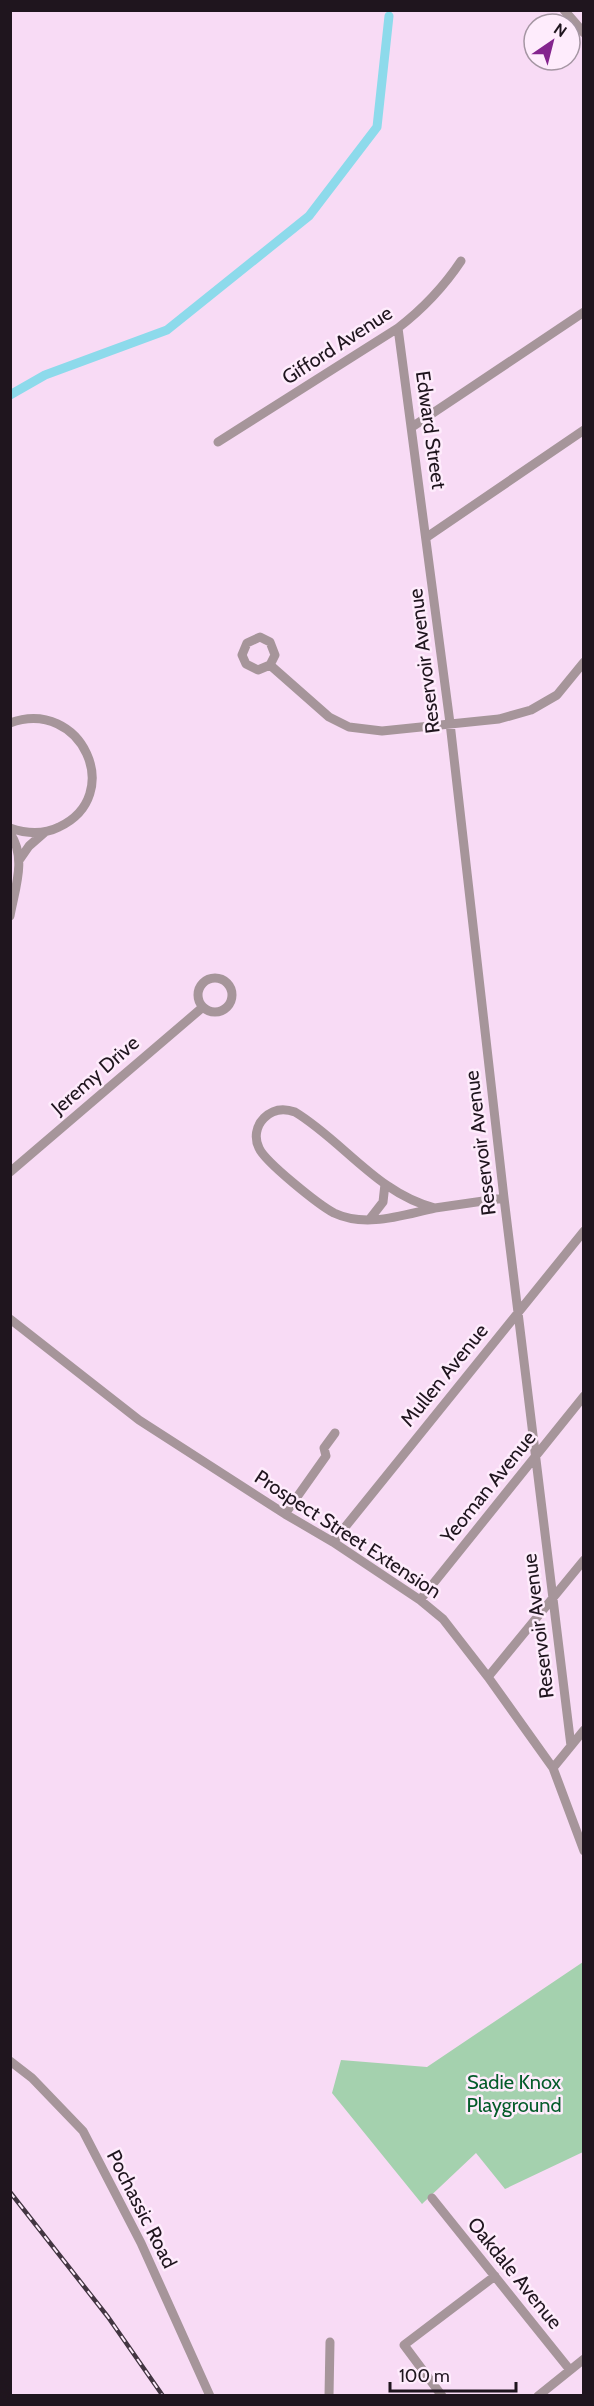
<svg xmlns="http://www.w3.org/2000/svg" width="594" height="2406" font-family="Cabin,sans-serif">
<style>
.green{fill:#a4d1ae}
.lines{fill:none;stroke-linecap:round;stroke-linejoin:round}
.canal{stroke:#8ddaeb;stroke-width:9}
.street{stroke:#a6959a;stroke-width:9}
.rail-casing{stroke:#433642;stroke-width:4.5}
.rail{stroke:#feecfc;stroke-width:2;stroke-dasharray:7;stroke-linecap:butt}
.labels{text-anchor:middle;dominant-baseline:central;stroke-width:5;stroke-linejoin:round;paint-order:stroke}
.street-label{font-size:20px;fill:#1f151e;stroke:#feecfc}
.park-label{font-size:20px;fill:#055c2b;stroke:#feecfc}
</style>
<rect width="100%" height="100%" fill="#f8dbf5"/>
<!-- green -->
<path class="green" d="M 583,1962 L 583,2152 L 505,2189 L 476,2153 L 422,2204 L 332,2093 L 341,2060 L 427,2067 Z"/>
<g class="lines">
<!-- canal -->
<path class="canal" d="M 10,395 L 45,375 L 167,330 L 309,216 L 377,127 L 389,16"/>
<!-- street -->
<path class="street" d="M 564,10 L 584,33
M 398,328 L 450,723 L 504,1198 L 571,1746
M 412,427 L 584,312
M 218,442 L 398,328 C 424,308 443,288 461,261
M 427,537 L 584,430
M 270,665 L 258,670 L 246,664 L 242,655 L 247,643 L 260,637 L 270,642 L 275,655 L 270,665 L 329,717 L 349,727 L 382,731 L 499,719 L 531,710 L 557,695 L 584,662
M 10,723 C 82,697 126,796 59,827 C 43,835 27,834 10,828
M 10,833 C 27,858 15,888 10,916
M 20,859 L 29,846 L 45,832
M198 995a17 17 0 1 1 34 0a17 17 0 1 1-34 0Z
M 10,1172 L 203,1007
M 435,1208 C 402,1215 366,1228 334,1213 C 319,1205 265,1162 259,1148 C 254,1138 256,1126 264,1118 C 273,1109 284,1108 295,1112 C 343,1141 378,1194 435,1208 L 504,1198
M 369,1220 L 383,1202 L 385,1184
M 10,1319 L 139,1420 L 285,1514 L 333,1542 L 420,1600 L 443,1619 L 488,1677 L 553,1768 L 584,1851
M 285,1514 L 326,1456 L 324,1448 L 335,1433
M 333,1542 L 584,1231
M 420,1600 L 584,1396
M 488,1677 L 584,1560
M 553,1768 L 584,1730
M 10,2061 L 32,2078 L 83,2131 L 141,2243 L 210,2396
M 432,2198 L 570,2370
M 329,2396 L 330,2342
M 442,2396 L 404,2345 L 495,2276
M 538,2396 L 584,2359"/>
<!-- rail casing -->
<g class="rail-casing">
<path id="rail" d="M 10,2192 L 108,2317 L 163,2396"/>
</g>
<!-- rail -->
<use href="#rail" class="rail"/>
</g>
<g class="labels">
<!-- street labels -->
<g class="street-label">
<text transform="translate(337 345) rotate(-33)">Gifford Avenue</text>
<text transform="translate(431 430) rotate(82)">Edward Street</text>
<text transform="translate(424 661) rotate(-97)">Reservoir Avenue</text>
<text transform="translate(95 1075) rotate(-41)">Jeremy Drive</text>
<text transform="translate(480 1143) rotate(-97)">Reservoir Avenue</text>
<text transform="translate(444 1375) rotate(-51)">Mullen Avenue</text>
<text transform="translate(488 1487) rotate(-51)">Yeoman Avenue</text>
<text transform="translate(348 1534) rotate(33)">Prospect Street Extension</text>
<text transform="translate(538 1626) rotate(-97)">Reservoir Avenue</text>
<text transform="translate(142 2209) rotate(63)">Pochassic Road</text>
<text transform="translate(515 2273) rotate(51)">Oakdale Avenue</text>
</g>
<!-- park labels -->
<g class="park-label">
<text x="514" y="2082">Sadie Knox<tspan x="514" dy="23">Playground</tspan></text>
</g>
</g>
<!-- border -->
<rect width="594" height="2406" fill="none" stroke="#1f151e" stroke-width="24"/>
<!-- north arrow -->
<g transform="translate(552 42) rotate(35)"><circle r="28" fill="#feecfc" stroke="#a596a3" stroke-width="1.5"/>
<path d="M0-4.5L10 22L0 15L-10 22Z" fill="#84248e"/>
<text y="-9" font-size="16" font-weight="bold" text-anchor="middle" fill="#1f151e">N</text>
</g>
<!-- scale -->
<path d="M390 2382v9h126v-9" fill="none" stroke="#1f151e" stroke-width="3"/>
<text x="399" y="2382" font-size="18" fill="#1f151e" stroke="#feecfc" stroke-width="4.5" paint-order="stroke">100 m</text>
</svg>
